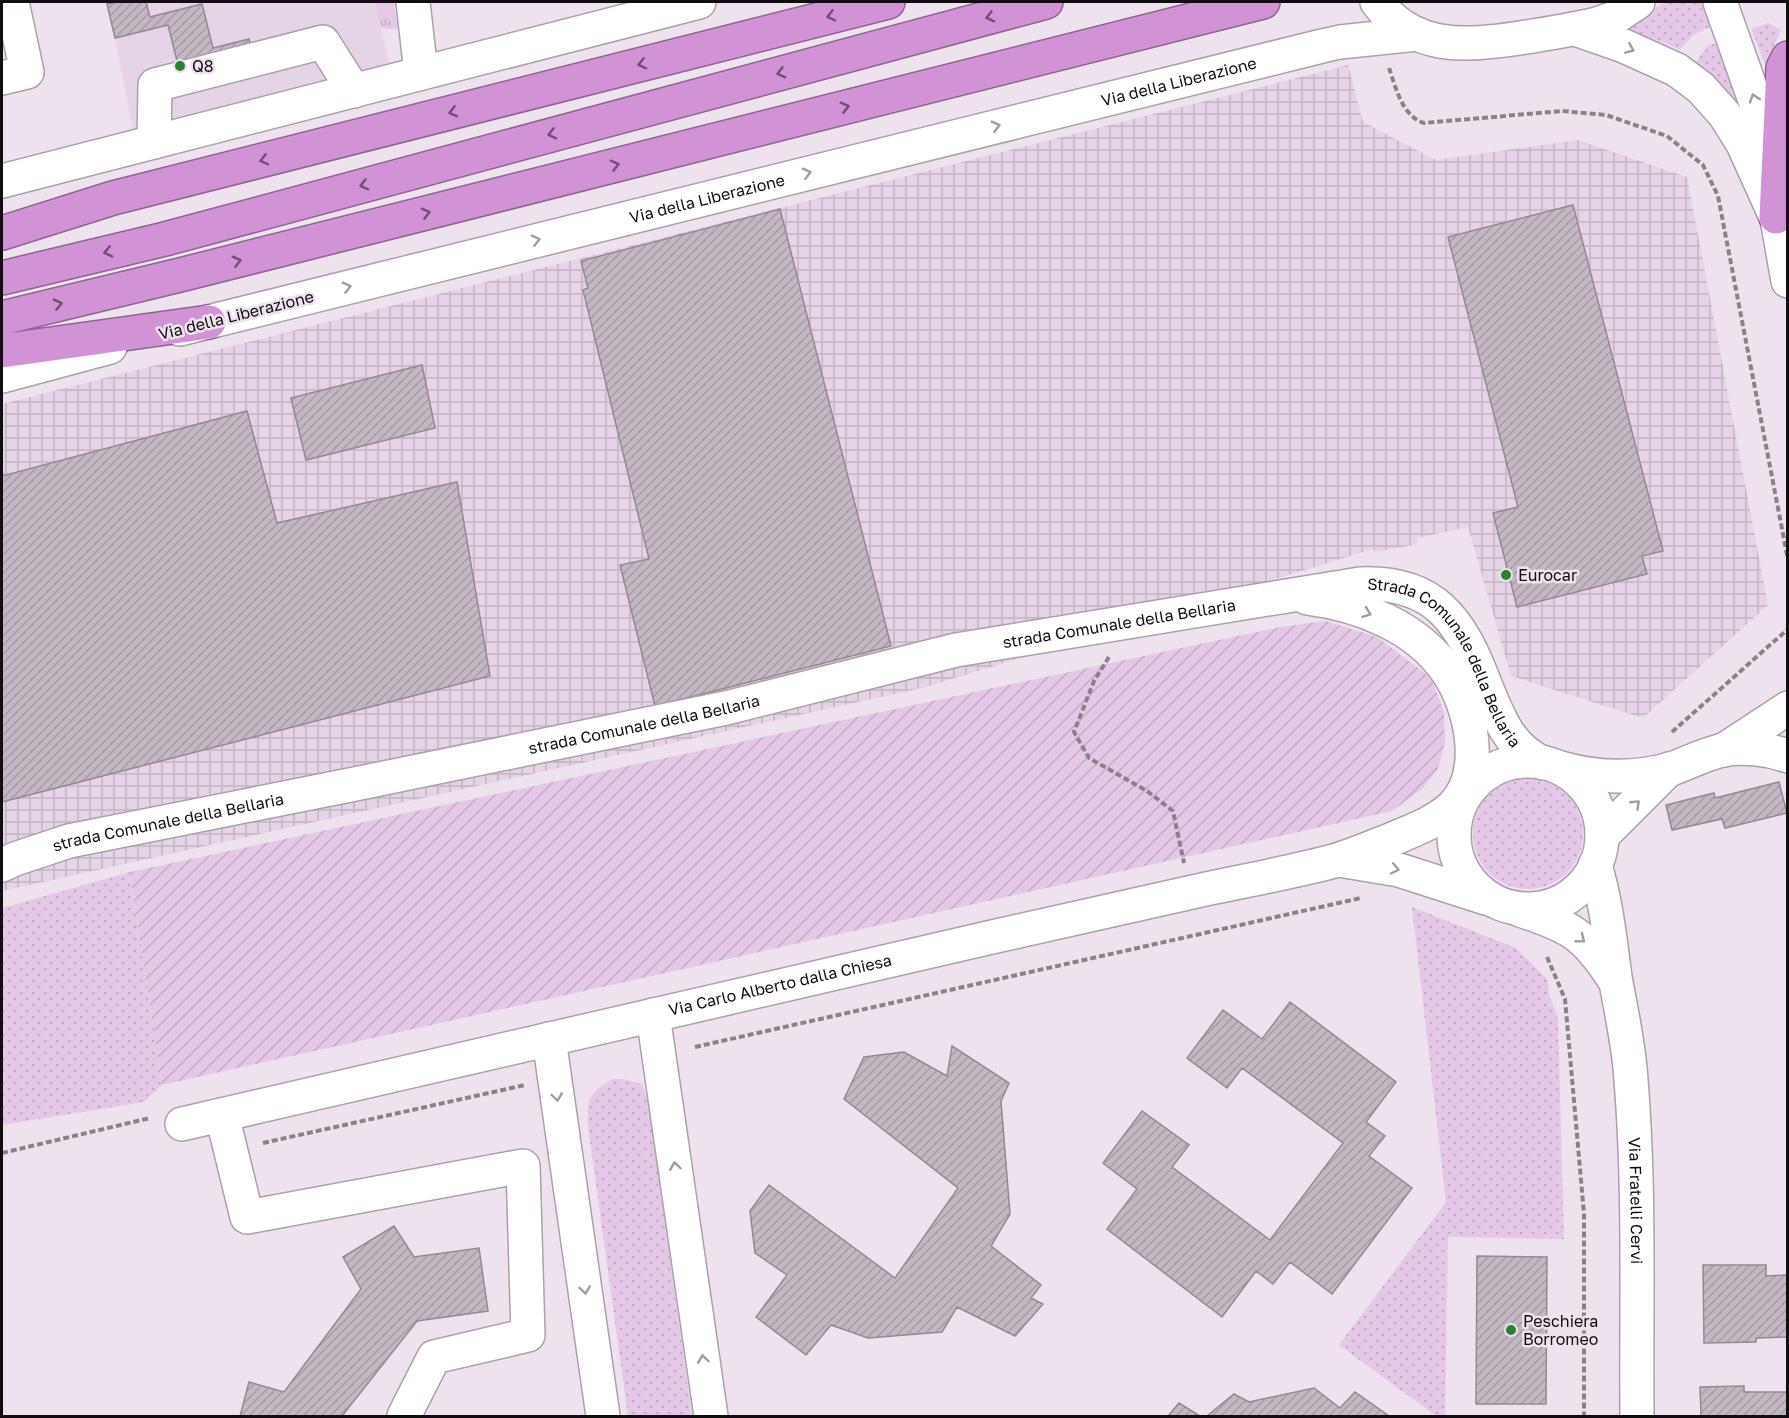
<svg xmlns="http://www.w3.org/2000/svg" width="1789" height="1418" font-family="'Golos Text',sans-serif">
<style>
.built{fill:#e5d4e6}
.industrial{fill:url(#industrial-grid)}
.grass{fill:url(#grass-dots)}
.park{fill:url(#park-tufts)}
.garden{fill:url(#garden-furrows)}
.building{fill:url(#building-hatch);stroke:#938893;stroke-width:1.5}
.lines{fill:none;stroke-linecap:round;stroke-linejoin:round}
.minor-casing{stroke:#aba0ab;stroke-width:36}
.highway-casing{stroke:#8e6490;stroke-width:36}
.path{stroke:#8a828a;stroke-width:4;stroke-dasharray:6 3;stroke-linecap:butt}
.minor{stroke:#fff;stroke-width:33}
.highway{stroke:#d193d5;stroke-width:33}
.oneway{stroke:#715073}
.oneway2{stroke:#a09ea0}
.poi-dot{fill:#298231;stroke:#eee2ee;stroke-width:2}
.labels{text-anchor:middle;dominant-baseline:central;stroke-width:5;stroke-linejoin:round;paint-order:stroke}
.poi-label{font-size:16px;fill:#110d11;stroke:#eee2ee;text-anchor:start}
.street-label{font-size:16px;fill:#110d11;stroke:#eee2ee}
</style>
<defs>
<pattern id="industrial-grid" width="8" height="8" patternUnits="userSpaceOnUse" patternTransform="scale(1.5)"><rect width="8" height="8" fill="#e5d4e6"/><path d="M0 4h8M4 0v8" fill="none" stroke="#c3b5c4"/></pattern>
<pattern id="grass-dots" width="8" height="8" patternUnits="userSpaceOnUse" patternTransform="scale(1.5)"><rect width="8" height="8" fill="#e5c8e7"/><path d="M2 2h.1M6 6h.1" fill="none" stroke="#c3abc5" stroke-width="1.8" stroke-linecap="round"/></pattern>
<pattern id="park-tufts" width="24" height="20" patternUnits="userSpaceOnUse" patternTransform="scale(1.5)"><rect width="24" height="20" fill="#e5c8e7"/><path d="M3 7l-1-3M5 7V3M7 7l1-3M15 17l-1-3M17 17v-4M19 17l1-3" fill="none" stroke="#c3abc5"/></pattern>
<pattern id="garden-furrows" width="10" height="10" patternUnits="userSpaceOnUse" patternTransform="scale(1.5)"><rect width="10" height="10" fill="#e5c8e7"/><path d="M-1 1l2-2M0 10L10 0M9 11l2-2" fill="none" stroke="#c3abc5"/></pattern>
<pattern id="building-hatch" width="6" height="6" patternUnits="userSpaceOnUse" patternTransform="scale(1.5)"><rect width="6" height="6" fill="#c3b7c3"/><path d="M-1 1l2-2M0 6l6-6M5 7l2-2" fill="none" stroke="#a69ca6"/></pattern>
</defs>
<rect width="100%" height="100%" fill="#eee2ee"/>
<!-- built -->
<path class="built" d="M 106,2 L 374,2 L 397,94 L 139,161 L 115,38 Z"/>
<!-- industrial -->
<path class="industrial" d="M 1348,65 L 1363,122 L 1436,160 L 1578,140 L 1687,177 L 1768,605 L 1643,718 L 1511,676 L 1468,527 L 1417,538 L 1418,544 L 1375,552 L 1373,549 L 926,687 L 2,891 L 2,404 Z"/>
<!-- grass -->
<path class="grass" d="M 1665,2 L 1707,2 L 1716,24 L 1693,35 L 1680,50 C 1659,39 1640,34 1617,32 Z
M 1768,23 L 1781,30 L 1772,49 L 1770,63 L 1768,66 L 1765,64 L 1751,29 Z
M 1722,41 L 1743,100 L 1737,103 L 1723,86 L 1695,64 L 1707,46 Z
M1473 834a55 55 0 1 1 110 0a55 55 0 1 1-110 0Z
M 130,872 L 162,1085 L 144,1102 L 2,1125 L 2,908 Z
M 1412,907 L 1516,948 L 1547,979 L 1550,997 L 1558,1019 L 1564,1239 L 1448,1237 L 1445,1416 L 1436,1416 L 1339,1345 L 1446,1202 Z
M 612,1079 L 623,1079 L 642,1084 L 648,1101 L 692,1416 L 628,1416 L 588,1126 C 587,1098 588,1095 612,1079 Z"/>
<!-- park -->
<path class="park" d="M 374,2 L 394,2 L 398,29 L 381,28 Z"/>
<!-- garden -->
<path class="garden" d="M 1326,621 L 1377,637 L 1431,678 L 1444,712 L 1445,742 L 1438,769 L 1422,789 L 1392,811 L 162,1085 L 130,872 L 1280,627 Z"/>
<!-- building -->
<path class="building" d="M 117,2 L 146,2 L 150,17 L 202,4 L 213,48 L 249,39 L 258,75 L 185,93 L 168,25 L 115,38 L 107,4 Z
M 1573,205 L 1663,551 L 1642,556 L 1647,574 L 1517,607 L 1493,513 L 1518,507 L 1448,237 Z
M 780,209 L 891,646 L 655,706 L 620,565 L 649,559 L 583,290 L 588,288 L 581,261 Z
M 422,365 L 435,428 L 306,460 L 291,398 Z
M 247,411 L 277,523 L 457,482 L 490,676 L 2,802 L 2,476 Z
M 1779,782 L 1787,813 L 1725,828 L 1722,819 L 1672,830 L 1666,805 L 1714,793 L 1715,798 Z
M 1290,1002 L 1396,1082 L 1366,1122 L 1385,1136 L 1369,1156 L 1412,1188 L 1332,1294 L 1290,1262 L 1273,1284 L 1256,1271 L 1222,1317 L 1107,1229 L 1137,1189 L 1103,1163 L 1142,1111 L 1189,1145 L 1172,1167 L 1270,1240 L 1343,1143 L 1242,1068 L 1227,1088 L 1187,1058 L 1223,1010 L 1262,1039 Z
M 952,1046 L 1009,1083 L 1001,1101 L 1010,1214 L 991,1246 L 1041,1285 L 1031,1298 L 1043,1304 L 1015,1336 L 957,1307 L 942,1332 L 868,1338 L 831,1325 L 806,1355 L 756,1317 L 787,1275 L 755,1253 L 750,1211 L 769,1185 L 895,1278 L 958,1188 L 844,1099 L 864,1057 L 904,1052 L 947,1076 Z
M 394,1226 L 414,1257 L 479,1248 L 488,1311 L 417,1321 L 342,1416 L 240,1416 L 249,1382 L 284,1392 L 361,1289 L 343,1257 Z
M 1477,1256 L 1547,1257 L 1546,1404 L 1476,1404 Z
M 1703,1265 L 1766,1265 L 1766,1276 L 1788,1275 L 1788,1337 L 1756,1338 L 1756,1342 L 1704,1343 Z
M 1744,1386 L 1744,1392 L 1788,1392 L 1788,1416 L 1701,1416 L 1700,1387 Z
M 1314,1388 L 1340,1408 L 1355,1392 L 1389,1416 L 1207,1416 L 1234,1394 L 1249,1402 Z
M 1179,1403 L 1200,1416 L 1168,1416 Z"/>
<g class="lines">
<!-- minor casing -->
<g class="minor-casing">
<g id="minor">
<path d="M 413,2 L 421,73"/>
<path d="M 1377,2 C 1414,51 1466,46 1520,38 C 1546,34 1571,30 1597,24 L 1614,18 L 1638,2"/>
<path d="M 1720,2 L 1757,106 L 1788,281"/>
<path d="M 1575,29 L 1624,46 L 1677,70 L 1701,88 L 1725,115 L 1743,144 L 1776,217"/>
<path d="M 2,78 L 27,72 L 12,2"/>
<path d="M 154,142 L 155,85 L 323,42 L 354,91"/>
<path d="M 2,181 L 699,2"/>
<path id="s1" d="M 180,329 L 1322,46 L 1340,42 L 1417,34"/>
<path d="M 2,376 L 110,347"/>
<path d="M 1724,750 L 1788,708"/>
<circle cx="1528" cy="835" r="74"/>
<path d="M 1561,768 C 1596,778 1635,779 1671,769 C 1688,763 1705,754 1723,750 C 1743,746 1768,749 1788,756"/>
<path d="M 1602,836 L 1669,769"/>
<path d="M 1339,860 L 1399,870 L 1486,898"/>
<path id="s2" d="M 2,865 L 15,859 L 69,841 L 350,785 L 726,708 L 956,650 L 1360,584 C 1434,581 1461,620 1485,684 C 1498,716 1509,748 1543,763"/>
<path id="s3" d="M 1595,865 C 1606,901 1610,939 1615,977 C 1621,1011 1629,1045 1631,1080 C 1640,1191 1636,1305 1637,1416"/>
<path d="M 1520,910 C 1569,926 1585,934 1613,978"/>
<path d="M 653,1015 L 711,1416"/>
<path d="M 549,1039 L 603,1416"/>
<path d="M 222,1115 L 247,1217 L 523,1166 L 528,1335 L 434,1357 L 404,1416"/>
<path id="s4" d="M 182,1124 C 451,1060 721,997 992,937 C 1063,921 1135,905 1206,889 C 1249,880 1292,872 1334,861 C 1354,855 1375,846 1395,838 C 1414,830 1436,822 1452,807 C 1486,774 1472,707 1447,671 C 1416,626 1360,605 1307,598"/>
</g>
</g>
<!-- highway casing -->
<g class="highway-casing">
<path id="highway" d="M 1776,217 L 1783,68 L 1788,58
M 2,233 L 113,198 L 888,2
M 2,278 L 165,239 L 1046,2
M 2,318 L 180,275 L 1263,2
M 2,351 L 209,322"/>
</g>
<!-- path -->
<path class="path" d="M 1389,68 C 1396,88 1402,116 1424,123 L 1562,111 L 1606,115 L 1667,136 L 1703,165 L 1718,196 L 1788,560
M 1109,657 L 1094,681 L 1074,732 L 1089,758 L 1147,791 L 1173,811 L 1184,863
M 1672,732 L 1788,629
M 1547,957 L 1565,999 L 1584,1214 L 1584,1416
M 695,1047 L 1361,898
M 263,1143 L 525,1085
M 2,1153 L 150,1118"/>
<!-- minor -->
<use href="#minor" class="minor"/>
<!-- highway -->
<use href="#highway" class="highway"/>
</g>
<!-- one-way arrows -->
<defs><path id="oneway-chevron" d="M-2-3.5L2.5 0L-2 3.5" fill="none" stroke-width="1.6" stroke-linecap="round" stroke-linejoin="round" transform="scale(1.5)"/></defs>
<g class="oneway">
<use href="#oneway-chevron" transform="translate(831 16) rotate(166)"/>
<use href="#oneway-chevron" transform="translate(990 17) rotate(165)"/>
<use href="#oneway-chevron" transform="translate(642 64) rotate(166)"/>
<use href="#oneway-chevron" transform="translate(781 73) rotate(165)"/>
<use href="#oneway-chevron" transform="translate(845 107) rotate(-14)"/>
<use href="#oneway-chevron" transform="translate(453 112) rotate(166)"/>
<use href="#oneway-chevron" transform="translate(552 134) rotate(165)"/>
<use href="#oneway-chevron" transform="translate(264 160) rotate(166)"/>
<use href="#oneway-chevron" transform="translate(615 165) rotate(-14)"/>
<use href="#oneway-chevron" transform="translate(364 185) rotate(165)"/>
<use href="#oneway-chevron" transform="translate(426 213) rotate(-14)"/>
<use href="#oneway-chevron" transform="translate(108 252) rotate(167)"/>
<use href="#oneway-chevron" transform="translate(237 261) rotate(-14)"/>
<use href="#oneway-chevron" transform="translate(58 304) rotate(-13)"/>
</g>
<g class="oneway2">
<use href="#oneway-chevron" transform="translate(1630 49) rotate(23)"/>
<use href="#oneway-chevron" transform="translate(1754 98) rotate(-108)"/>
<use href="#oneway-chevron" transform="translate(996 126) rotate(-14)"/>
<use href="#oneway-chevron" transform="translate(807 173) rotate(-14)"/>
<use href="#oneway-chevron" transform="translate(536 240) rotate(-14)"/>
<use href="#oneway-chevron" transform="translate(347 287) rotate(-14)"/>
<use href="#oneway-chevron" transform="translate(1367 613) rotate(20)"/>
<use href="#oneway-chevron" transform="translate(1636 804) rotate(-44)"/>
<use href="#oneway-chevron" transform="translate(1395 869) rotate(12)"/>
<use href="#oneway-chevron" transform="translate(1581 939) rotate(39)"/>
<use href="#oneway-chevron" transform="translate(557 1097) rotate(82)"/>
<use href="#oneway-chevron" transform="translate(675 1166) rotate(-98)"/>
<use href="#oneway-chevron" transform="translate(585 1290) rotate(82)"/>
<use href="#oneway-chevron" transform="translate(703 1359) rotate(-98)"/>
</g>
<!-- markers -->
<g class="poi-dot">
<circle cx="180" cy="66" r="6"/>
<circle cx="1506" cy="575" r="6"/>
<circle cx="1511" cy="1330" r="6"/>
</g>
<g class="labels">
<!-- poi labels -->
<g class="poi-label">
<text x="192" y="66">Q8</text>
<text x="1518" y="575">Eurocar</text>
<text x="1523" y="1321">Peschiera<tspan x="1523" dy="18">Borromeo</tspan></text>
</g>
<!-- street labels -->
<g class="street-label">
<text stroke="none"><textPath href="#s1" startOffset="1029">Via della Liberazione</textPath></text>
<text stroke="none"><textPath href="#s1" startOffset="543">Via della Liberazione</textPath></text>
<text transform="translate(236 315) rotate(-14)">Via della Liberazione</text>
<text stroke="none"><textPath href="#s2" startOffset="1144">strada Comunale della Bellaria</textPath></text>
<text stroke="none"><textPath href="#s2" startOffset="1514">Strada Comunale della Bellaria</textPath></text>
<text stroke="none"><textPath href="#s2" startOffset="658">strada Comunale della Bellaria</textPath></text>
<text stroke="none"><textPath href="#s2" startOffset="172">strada Comunale della Bellaria</textPath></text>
<text stroke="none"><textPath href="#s4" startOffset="614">Via Carlo Alberto dalla Chiesa</textPath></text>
<text stroke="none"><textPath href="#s3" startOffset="339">Via Fratelli Cervi</textPath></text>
</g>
</g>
<!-- border -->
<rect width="1789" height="1418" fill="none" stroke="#110d11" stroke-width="6"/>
</svg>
